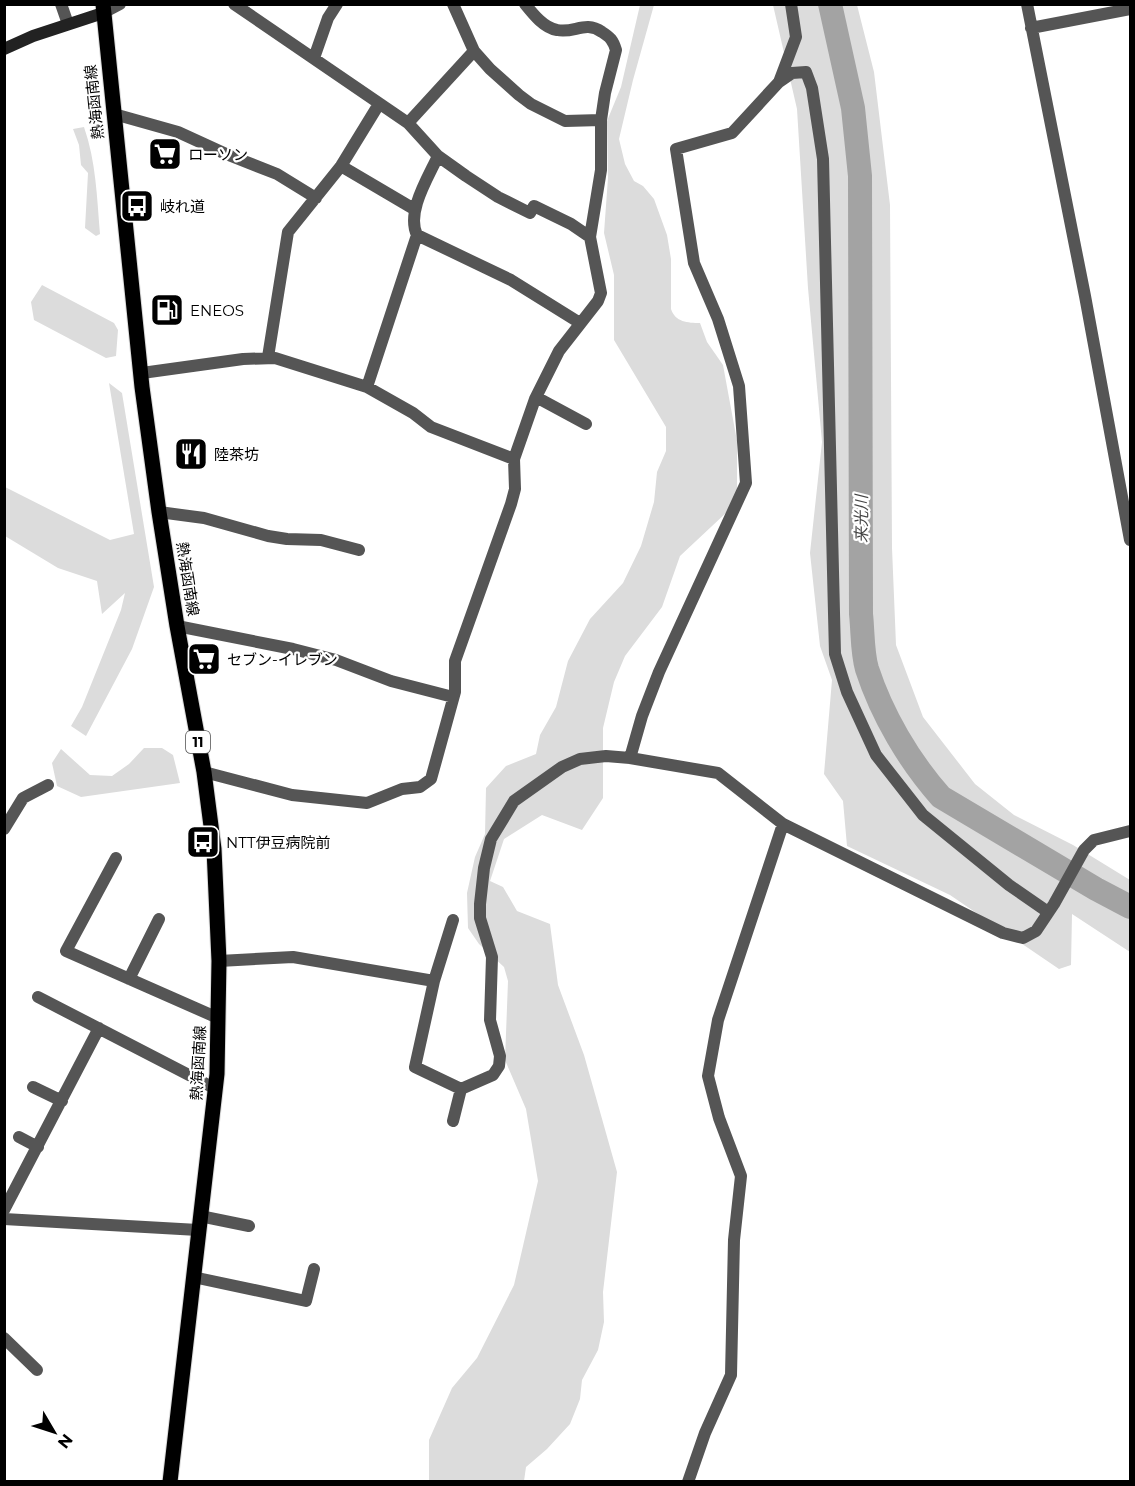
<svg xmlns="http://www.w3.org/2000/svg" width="1135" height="1486" font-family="Montserrat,'Noto Sans JP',sans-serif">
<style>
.green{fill:#dcdcdc}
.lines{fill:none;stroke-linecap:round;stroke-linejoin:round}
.river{stroke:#a3a3a3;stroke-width:24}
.primary-casing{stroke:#dbdbdb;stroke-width:17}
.minor{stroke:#555;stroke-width:12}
.tertiary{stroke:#555;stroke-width:12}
.secondary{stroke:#222;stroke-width:12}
.primary{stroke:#000;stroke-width:15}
.labels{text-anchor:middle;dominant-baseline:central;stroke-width:4.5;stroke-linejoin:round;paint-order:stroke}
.shield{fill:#fff;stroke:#4c4c4c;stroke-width:1.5}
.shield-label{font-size:14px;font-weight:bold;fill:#000}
.street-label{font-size:15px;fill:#000;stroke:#fff}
.poi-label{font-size:15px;fill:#000;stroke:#fff;text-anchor:start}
.water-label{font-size:16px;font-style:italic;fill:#444;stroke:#fff}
</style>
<rect width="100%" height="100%" fill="#fff"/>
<!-- green -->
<path class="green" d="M 640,5 L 654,5 L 633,80 L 619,139 L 625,164 L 634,181 L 643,186 L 654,199 L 667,235 L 671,259 L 671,309 C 675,322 688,323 700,323 L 707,342 L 723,365 L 737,441 L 737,492 L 727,512 L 680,556 L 662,607 L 625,656 L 614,682 L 603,728 L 603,798 L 582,830 L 542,815 L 504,839 L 490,881 L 503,887 L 517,911 L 550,924 L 558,985 L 584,1055 L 617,1172 L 603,1292 L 604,1322 L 598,1350 L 582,1380 L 580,1399 L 570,1424 L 547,1449 L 526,1467 L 524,1481 L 429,1482 L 429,1440 L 452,1388 L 477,1358 L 514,1285 L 538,1181 L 526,1109 L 505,1060 L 508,981 L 504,967 L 479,944 L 468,928 L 467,893 L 475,857 L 485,834 L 486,788 L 506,766 L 536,754 L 540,735 L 556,707 L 568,661 L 590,619 L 623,583 L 641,546 L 654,502 L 657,472 L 666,451 L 666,427 L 614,340 L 614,275 L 604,233 L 608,178 L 607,121 L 621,87 Z
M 773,5 L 857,5 L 874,72 L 890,205 L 892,548 L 896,645 L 923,717 L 975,784 L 1014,815 L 1073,845 L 1130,880 L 1130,952 L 1072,914 L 1071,965 L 1059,969 L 950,895 L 847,846 L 843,801 L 824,774 L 832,680 L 820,646 L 810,553 L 822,442 L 808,288 L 797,109 Z
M 84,127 C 96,161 97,198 100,234 L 96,236 L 85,228 L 88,173 L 81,165 L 79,145 L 73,129 Z
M 42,285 L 114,323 L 118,330 L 116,356 L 106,358 L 34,320 L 31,302 Z
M 109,383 L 122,393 L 154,587 L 132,649 L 86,736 L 71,726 L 82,707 L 121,610 L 125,593 L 102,614 L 97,581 L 58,568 L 5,536 L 5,487 L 110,540 L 134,534 Z
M 144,748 L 162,748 L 173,755 L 180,783 L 81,797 L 57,786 L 52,763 L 61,749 L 90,775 L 112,776 L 129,764 Z"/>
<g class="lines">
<!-- river -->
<path class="river" d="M 830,4 L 853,108 L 860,176 L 861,614 C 863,632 862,652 867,669 C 882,715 909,761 941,797 L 1096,889 L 1130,907"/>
<!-- primary casing -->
<g class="primary-casing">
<path id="primary" d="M 103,4 L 142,387 L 159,512 L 177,626 L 204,772 L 214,849 L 219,961 L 217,1074 L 170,1482"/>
</g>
<!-- minor -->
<path class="minor" d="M 61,4 L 68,24
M 234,4 L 408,123 L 438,156 L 466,176 L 498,197 L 530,213 L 534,206 L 571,224 L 590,237
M 453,4 L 474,51 L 490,69 L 519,95 L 531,104 L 565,121 L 601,120
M 1027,4 L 1085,296 L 1130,540
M 1031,28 L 1130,9
M 314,58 L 328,18 L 337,4
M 779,82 L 796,37 L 791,4
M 114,114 L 178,132 L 226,154 L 277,174 L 316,198
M 408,123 L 474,51
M 341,166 L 414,209
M 417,235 C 406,212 428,178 438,156
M 268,357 L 288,232 L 341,166 L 379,104
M 142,373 L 243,359 L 275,358 L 367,387 L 413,413 L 431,427 L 514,459
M 367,387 L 417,235 L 511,280 L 580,323
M 536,397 L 586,424
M 159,512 L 204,518 L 268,536 L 287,539 L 321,540 L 359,550
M 177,626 L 293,649 L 336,660 L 391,681 L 453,697
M 630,758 L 642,716 L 659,672 L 746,483 L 739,386 L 718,319 L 694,263 L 676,149 L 732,133 L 779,82 L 792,73 L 806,72 L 812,88 L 823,159 L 835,654 L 847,692 L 876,755 L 923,815 L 1009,885 L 1048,912
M 204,772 L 292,795 L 367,803 L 402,789 L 420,787 L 431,779 L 455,692 L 455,661 L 511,504 L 515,489 L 514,459 L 535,399 L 559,351 L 598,301 L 601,293 L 590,237 L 601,170 L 601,120 L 605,93 L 616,50 C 613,40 610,37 602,32 C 585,20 574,34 557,30 C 544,28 533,14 525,4
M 4,829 L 23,798 L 48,785
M 116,858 L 66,951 L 218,1018
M 453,920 L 434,981 L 415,1067 L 461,1089
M 219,961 L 293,957 L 434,981
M 129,979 L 159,919
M 38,997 L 216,1089
M 33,1087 L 62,1101
M 453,1121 L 461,1089 L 493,1075 L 499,1066 L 500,1056 L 490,1020 L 492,957 L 480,918 L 480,904 L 484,868 L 491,839 L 514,801 L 562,767 L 580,759 L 606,756 L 630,758 L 718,773 L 783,824 L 1003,933 L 1023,938 L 1036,931 L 1054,904 L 1084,850 L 1094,840 L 1130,831
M 19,1137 L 38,1147
M 4,1210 L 99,1028
M 200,1216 L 249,1226
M 193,1277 L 306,1301 L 314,1269
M 4,1338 L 37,1370
M 688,1482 L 705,1433 L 731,1375 L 734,1240 L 741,1176 L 719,1118 L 708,1076 L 718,1020 L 783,824"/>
<!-- tertiary -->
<path class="tertiary" d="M 103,13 L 120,4
M 4,1219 L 198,1230"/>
<!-- secondary -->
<path class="secondary" d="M 4,49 L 33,36 L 103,13"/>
<!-- primary -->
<use href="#primary" class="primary"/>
</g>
<!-- icons -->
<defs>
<g id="supermarket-square" transform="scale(1.725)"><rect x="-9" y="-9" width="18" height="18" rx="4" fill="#000" stroke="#fff"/><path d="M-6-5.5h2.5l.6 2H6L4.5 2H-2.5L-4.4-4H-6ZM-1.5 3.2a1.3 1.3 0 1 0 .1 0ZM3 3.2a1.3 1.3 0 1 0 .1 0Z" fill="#fff"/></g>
<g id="bus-square" transform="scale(1.725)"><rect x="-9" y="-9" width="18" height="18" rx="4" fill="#000" stroke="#fff"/><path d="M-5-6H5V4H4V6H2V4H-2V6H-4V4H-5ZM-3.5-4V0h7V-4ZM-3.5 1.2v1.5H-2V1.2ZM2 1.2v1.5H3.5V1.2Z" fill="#fff"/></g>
<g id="fuel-square" transform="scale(1.725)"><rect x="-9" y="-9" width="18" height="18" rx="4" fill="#000" stroke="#fff"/><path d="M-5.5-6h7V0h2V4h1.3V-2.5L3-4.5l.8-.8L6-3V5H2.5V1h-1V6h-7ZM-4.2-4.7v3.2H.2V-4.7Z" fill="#fff"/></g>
<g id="restaurant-square" transform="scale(1.725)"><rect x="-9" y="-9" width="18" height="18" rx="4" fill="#000" stroke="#fff"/><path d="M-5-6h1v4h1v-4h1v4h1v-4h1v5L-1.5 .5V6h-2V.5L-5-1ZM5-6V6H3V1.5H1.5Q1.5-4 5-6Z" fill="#fff"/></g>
</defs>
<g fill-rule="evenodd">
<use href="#supermarket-square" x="165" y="154"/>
<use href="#bus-square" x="137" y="206"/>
<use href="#fuel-square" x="167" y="310"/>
<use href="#restaurant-square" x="191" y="454"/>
<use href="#supermarket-square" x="204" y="659"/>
<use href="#bus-square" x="203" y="842"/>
</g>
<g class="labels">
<!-- shield labels -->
<rect class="shield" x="186" y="731" width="24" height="22" rx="4.5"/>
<g class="shield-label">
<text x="198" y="742">11</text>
</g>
<!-- street labels -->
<g class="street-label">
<text transform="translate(94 102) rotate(-96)">熱海函南線</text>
<text transform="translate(188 579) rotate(81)">熱海函南線</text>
<text transform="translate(198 1063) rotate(-87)">熱海函南線</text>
</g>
<!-- poi labels -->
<g class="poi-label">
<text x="188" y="154">ローソン</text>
<text x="160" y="206">岐れ道</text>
<text x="190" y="310">ENEOS</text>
<text x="214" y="454">陸茶坊</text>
<text x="227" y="659">セブン-イレブン</text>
<text x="226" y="842">NTT伊豆病院前</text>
</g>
<!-- water labels -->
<g class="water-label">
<text transform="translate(861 519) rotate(-90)">来光川</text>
</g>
</g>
<!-- border -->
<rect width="1135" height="1486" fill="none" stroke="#000000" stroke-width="12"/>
<!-- north arrow -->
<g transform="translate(54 1432) rotate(129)" stroke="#ffffff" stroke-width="4.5" paint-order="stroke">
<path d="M0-4.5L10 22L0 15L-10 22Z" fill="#000000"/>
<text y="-9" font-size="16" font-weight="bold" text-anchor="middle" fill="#000000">N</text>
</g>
</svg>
